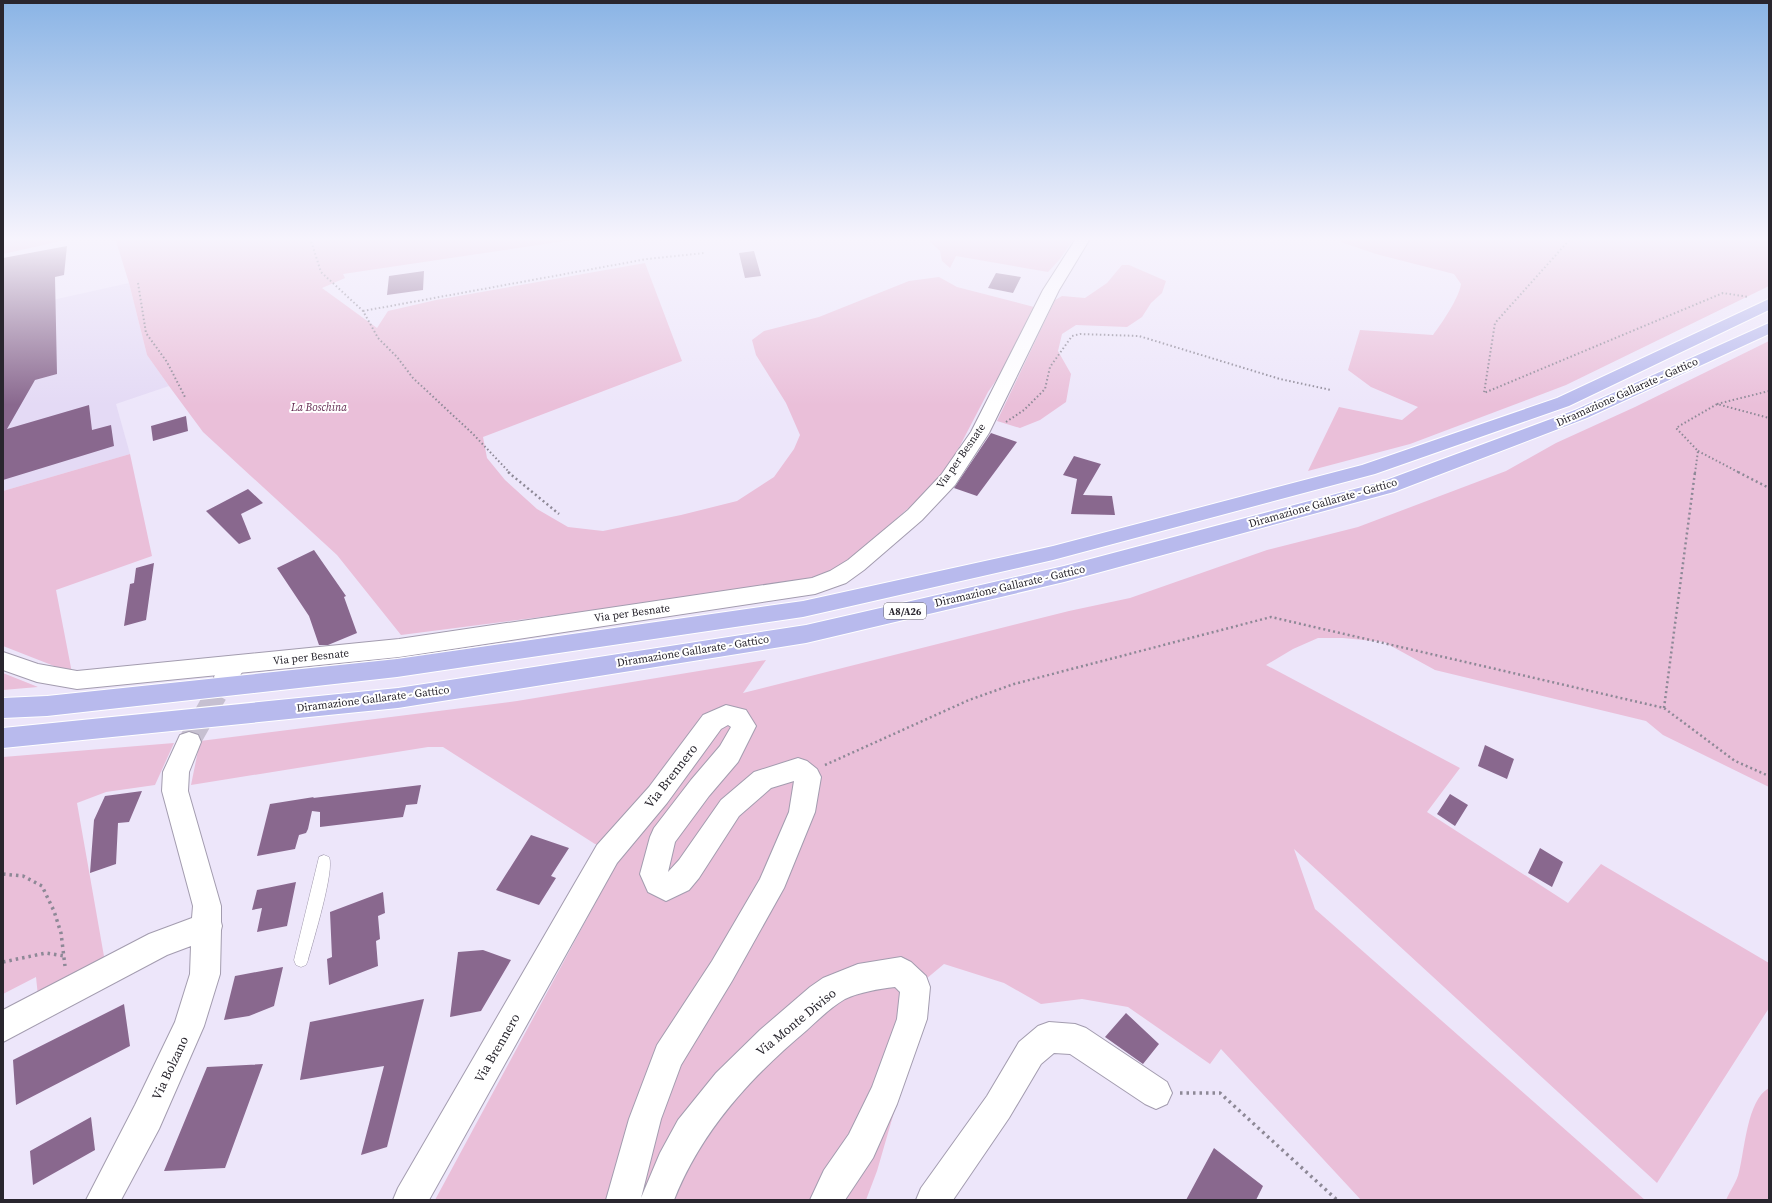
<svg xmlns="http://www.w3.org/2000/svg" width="1772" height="1203" font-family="'Source Serif 4',serif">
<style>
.built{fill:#e4daf5}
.green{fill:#eabfd9}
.building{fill:#89688e}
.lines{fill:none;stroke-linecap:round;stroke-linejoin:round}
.street-tunnel{stroke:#c6c0d1;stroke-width:22;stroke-dasharray:22 11;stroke-linecap:butt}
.lane-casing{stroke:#a39caf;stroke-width:1}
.street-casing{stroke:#a39caf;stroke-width:2}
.secondary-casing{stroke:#a39caf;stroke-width:2}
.highway-casing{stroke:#fff;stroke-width:2}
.path-far2{stroke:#8d8896;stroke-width:2;stroke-dasharray:1.5 2.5;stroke-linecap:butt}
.path-far1{stroke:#8d8896;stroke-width:2.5;stroke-dasharray:2 3;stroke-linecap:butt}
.path{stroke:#8d8896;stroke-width:3.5;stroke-dasharray:2.5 4;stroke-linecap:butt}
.lane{fill:#fff;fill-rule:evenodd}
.street{fill:#fff;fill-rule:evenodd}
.secondary{fill:#fff;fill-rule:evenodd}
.highway{fill:#b8baed;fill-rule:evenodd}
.labels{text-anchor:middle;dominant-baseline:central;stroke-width:4;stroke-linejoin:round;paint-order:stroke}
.shield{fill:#fff;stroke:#69676d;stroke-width:1}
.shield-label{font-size:10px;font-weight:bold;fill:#29262e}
.street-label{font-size:11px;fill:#29262e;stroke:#fff}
.park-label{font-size:11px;font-style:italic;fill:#61284f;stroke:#fff}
.near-street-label{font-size:13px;fill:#29262e;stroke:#fff}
</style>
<rect width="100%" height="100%" fill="#ede6fa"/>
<!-- built -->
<path class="built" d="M 129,283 L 147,355 L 169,386 L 116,404 L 130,454 L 3,491 L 3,311 Z"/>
<!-- green -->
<path class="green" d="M 3,237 L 79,237 L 3,254 Z
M 103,237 L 592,237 L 343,274 L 345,278 L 322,288 L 377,328 L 388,311 L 436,300 L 645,263 L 682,361 L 483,437 L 487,458 L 505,480 L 537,509 L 568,527 L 603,531 L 681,515 L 737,501 L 774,477 L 794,449 L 800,435 L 786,403 L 756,355 L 752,340 L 764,331 L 819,317 L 909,281 L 939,277 L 957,287 L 1034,307 L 1021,337 L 1004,369 L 988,392 L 952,461 L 921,497 L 837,571 L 801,584 L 401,635 L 337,555 L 203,432 L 169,386 L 147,355 L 129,283 L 116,241 Z
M 925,237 L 1075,237 L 1060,259 L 1048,272 L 956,256 L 950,268 L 942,261 L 940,251 Z
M 1340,237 L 1769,237 L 1769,286 L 1566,385 L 1410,444 L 1308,471 L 1339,407 L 1402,420 L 1418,407 L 1371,387 L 1348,370 L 1360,330 L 1433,335 C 1442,323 1459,298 1461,284 L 1454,274 L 1376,254 L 1341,242 Z
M 1122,265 L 1129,265 L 1166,281 L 1162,293 L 1151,303 L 1142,317 L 1127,327 L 1076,325 L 1062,334 L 1058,351 L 1071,374 L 1066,402 L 1040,420 L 1020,428 L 997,421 L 1055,300 L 1062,296 L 1085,298 L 1107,283 Z
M 1769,341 L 1769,787 L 1663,735 L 1646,721 L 1435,670 L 1384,642 L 1343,638 L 1318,638 L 1293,649 L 1266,665 L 1460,768 L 1427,812 L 1568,903 L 1601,864 L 1769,963 L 1769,1008 L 1657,1183 L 1294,849 L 1315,909 L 1645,1200 L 1361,1200 L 1221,1049 L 1210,1064 L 1128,1007 L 1082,999 L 1041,1004 L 1004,983 L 944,964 L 926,979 L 899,1095 L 877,1171 L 866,1200 L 435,1200 L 624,850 L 595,844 L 443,747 L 428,747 L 191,785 L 200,741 L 517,701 L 766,660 L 743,693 L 1069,611 L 1130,598 L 1267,550 L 1358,527 L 1506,471 L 1556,443 L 1635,407 Z
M 130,454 L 152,556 L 56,590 L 72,673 L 3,646 L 3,491 Z
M 3,673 L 38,687 L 3,690 Z
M 174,743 L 155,785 L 106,792 L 77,803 L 105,962 L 38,996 L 36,977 L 3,994 L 3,757 Z
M 1769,1088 L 1769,1200 L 1726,1200 C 1730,1191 1737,1181 1739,1172 C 1745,1149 1747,1100 1769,1088 Z"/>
<!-- building -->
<path class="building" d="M 67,246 L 64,275 L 55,277 L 57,374 L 35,380 L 7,429 L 89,405 L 92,430 L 111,425 L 114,446 L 3,480 L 3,258 Z
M 754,251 L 761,276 L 745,278 L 739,253 Z
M 424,271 L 423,290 L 387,295 L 389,276 Z
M 996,273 L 1021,277 L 1013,293 L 988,288 Z
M 186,416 L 188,431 L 153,441 L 151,426 Z
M 991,433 L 1017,442 L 977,496 L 954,488 Z
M 1074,456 L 1101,464 L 1083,495 L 1112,496 L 1115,515 L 1071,514 L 1077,479 L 1063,475 Z
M 248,489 L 263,503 L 241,514 L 251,539 L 239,544 L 206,511 Z
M 314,550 L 346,596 L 344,597 L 357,633 L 328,645 L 319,645 L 309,616 L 277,568 Z
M 154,563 L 146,620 L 124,626 L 130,584 L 134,583 L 136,568 Z
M 1485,745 L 1514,759 L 1507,779 L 1478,766 Z
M 421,785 L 417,804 L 406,805 L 403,817 L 320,827 L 320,812 L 312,811 L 308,829 L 306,833 L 299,835 L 295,849 L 257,856 L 270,804 L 314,797 L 313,798 Z
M 142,791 L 129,822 L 118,823 L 116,864 L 90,873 L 94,820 L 105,796 Z
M 1450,794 L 1468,805 L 1455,826 L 1437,814 Z
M 531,835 L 569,848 L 551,876 L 556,878 L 539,905 L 496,890 Z
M 1540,848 L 1563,862 L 1552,887 L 1528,873 Z
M 296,882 L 287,926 L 257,932 L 262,908 L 252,910 L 257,890 Z
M 383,892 L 385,913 L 378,916 L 380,939 L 376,941 L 378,966 L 329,985 L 327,959 L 332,957 L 330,912 Z
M 483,950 L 511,960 L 481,1011 L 450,1017 L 458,952 Z
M 283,967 L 274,1006 L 249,1016 L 224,1020 L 235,976 Z
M 424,999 L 387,1147 L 361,1155 L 384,1066 L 300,1080 L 310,1022 Z
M 124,1004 L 130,1046 L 16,1105 L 13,1060 Z
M 1126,1013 L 1159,1044 L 1143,1064 L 1105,1037 Z
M 263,1064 L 225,1168 L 164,1171 L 207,1067 Z
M 91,1117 L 95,1150 L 33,1185 L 30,1151 Z
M 1214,1148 L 1263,1186 L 1256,1200 L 1186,1200 Z"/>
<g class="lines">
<!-- street-tunnel -->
<path class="street-tunnel" d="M 189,742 L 226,677"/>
<!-- lane casing -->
<g class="lane-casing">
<path id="lane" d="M 324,855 L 329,857 C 335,870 313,941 308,960 L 306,965 L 301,967 L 296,965 L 294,960 L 319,857 Z"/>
</g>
<!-- street casing -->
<g class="street-casing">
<path id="street" d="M 234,656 L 242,659 L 246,665 C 238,679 235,689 218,684 L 214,677 C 219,667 223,659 234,656 Z
M 726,705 L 746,710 L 756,726 L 738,762 L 709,796 L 675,842 L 668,872 L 679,860 L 721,800 L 754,772 L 798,758 L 807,761 L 817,769 L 821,777 L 815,812 L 784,888 L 732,981 L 681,1065 L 661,1119 L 641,1198 L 660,1153 L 678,1120 L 716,1073 L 760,1030 L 810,987 L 823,978 L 858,964 L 901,957 L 911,962 L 926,976 L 930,987 L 927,1019 L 897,1104 L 873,1158 L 845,1200 L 810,1200 L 824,1170 L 849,1134 L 872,1087 L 897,1019 L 900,992 L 895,987 C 878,989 860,992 845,999 C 831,1007 819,1019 807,1030 C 751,1077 701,1131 674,1200 L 606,1200 L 629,1119 L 657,1045 L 712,961 L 760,879 L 789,812 L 794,781 L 771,788 L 739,816 L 699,878 L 689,890 L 666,901 L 648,892 L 640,874 L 650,837 L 654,828 L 691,780 L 720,746 L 731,727 L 728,725 L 721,729 L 667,803 L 617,863 L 429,1200 L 393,1200 L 398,1188 L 597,845 L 649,787 L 703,715 Z
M 189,732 L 198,735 L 201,742 L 189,772 L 188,791 L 221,906 L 221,922 L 222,926 L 221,930 L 220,974 L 204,1026 L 159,1129 L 121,1200 L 86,1200 L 135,1105 L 175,1022 L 190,974 L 191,946 L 167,955 L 3,1042 L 3,1010 L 149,934 L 192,918 L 193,906 L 162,791 L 163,772 L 180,735 Z
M 1049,1022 L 1075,1024 L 1086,1028 L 1167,1082 L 1172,1093 L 1167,1104 L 1156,1109 L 1145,1104 L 1070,1054 L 1054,1053 L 1041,1064 L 1009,1118 L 953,1200 L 916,1200 L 921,1188 L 987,1096 L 1019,1042 L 1038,1026 Z"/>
</g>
<!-- secondary casing -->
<g class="secondary-casing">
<path id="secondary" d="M 1077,237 L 1091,237 L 1059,290 L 989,433 L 955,485 L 922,520 L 864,570 L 846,583 L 815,594 L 399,657 L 77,689 L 37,682 L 3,670 L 3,652 L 38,664 L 77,671 L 399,639 L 812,578 L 830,571 L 848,560 L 908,510 L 941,475 L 971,432 L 1043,290 Z"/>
</g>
<!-- highway casing -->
<g class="highway-casing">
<path id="highway" d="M 1769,299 L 1769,310 L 1569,406 L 1375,474 L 1053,560 L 803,617 L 397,677 L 47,716 L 3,718 L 3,698 L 47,696 L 397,659 L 803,601 L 1053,546 L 1362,465 L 1557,398 Z
M 1769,323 L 1769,334 L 1587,418 L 1394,492 L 1064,582 L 806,643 L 398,708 L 3,748 L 3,728 L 398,688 L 806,625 L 1064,566 L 1381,482 L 1575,410 Z"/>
</g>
<!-- path-far2 -->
<path class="path-far2" d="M 309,237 L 357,237
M 1572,237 L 1495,323 L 1484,393 L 1723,293 L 1749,297
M 310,238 L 321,272 L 363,311 L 378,338 L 397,357 L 413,378 L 473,434 L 510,473
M 138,283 L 146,333 L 167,362 L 186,399
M 363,311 L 647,259 L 704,253
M 1769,391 L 1717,404 L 1769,418
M 1006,422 L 1024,410 L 1045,389 L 1050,367 L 1072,336 L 1080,334 L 1139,336 L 1280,379 L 1331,390
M 1698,451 L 1740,473
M 1695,473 L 1698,451 L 1676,428 L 1717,404"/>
<!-- path-far1 -->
<path class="path-far1" d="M 508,472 L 559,514
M 1738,472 L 1769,488
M 1664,708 L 1695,472
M 825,765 L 969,700 L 1014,684 L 1271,617 L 1664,708 L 1735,761 L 1769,776"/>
<!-- path -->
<path class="path" d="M 3,874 L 23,876 L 42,886 L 54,911 L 61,933 L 65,966
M 3,962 L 46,953 L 64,956
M 1180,1093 L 1220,1093 L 1337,1200"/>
<!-- lane -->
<use href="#lane" class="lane"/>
<!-- street -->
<use href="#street" class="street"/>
<!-- secondary -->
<use href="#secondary" class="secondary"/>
<!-- highway -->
<use href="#highway" class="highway"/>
</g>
<!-- sky -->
<linearGradient id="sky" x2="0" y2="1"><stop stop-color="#8ab4e5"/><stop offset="0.59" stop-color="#f7f4fd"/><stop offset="1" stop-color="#f7f4fd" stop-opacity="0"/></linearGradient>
<rect width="1772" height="405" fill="url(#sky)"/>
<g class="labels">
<!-- shield labels -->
<rect class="shield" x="884" y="603" width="42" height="16" rx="3"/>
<g class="shield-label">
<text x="905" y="611">A8/A26</text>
</g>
<!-- street labels -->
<g class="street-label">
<text transform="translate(1627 392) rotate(-24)">Diramazione Gallarate - Gattico</text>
<text transform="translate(961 456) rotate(-55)">Via per Besnate</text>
<text transform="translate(1323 503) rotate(-16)">Diramazione Gallarate - Gattico</text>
<text transform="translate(1010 586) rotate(-13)">Diramazione Gallarate - Gattico</text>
<text transform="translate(632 613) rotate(-8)">Via per Besnate</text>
<text transform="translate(693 651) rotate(-9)">Diramazione Gallarate - Gattico</text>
<text transform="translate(311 657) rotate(-6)">Via per Besnate</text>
<text transform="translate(373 699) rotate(-7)">Diramazione Gallarate - Gattico</text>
</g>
<!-- park labels -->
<g class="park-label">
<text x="319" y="407">La Boschina</text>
</g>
<!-- near-street labels -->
<g class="near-street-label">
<text transform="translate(671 776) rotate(-52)">Via Brennero</text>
<text transform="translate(796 1022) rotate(-39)">Via Monte Diviso</text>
<text transform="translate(497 1048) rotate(-60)">Via Brennero</text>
<text transform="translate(170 1068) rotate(-65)">Via Bolzano</text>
</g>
</g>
<!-- border -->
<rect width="1772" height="1203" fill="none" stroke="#29262e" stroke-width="8"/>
</svg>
